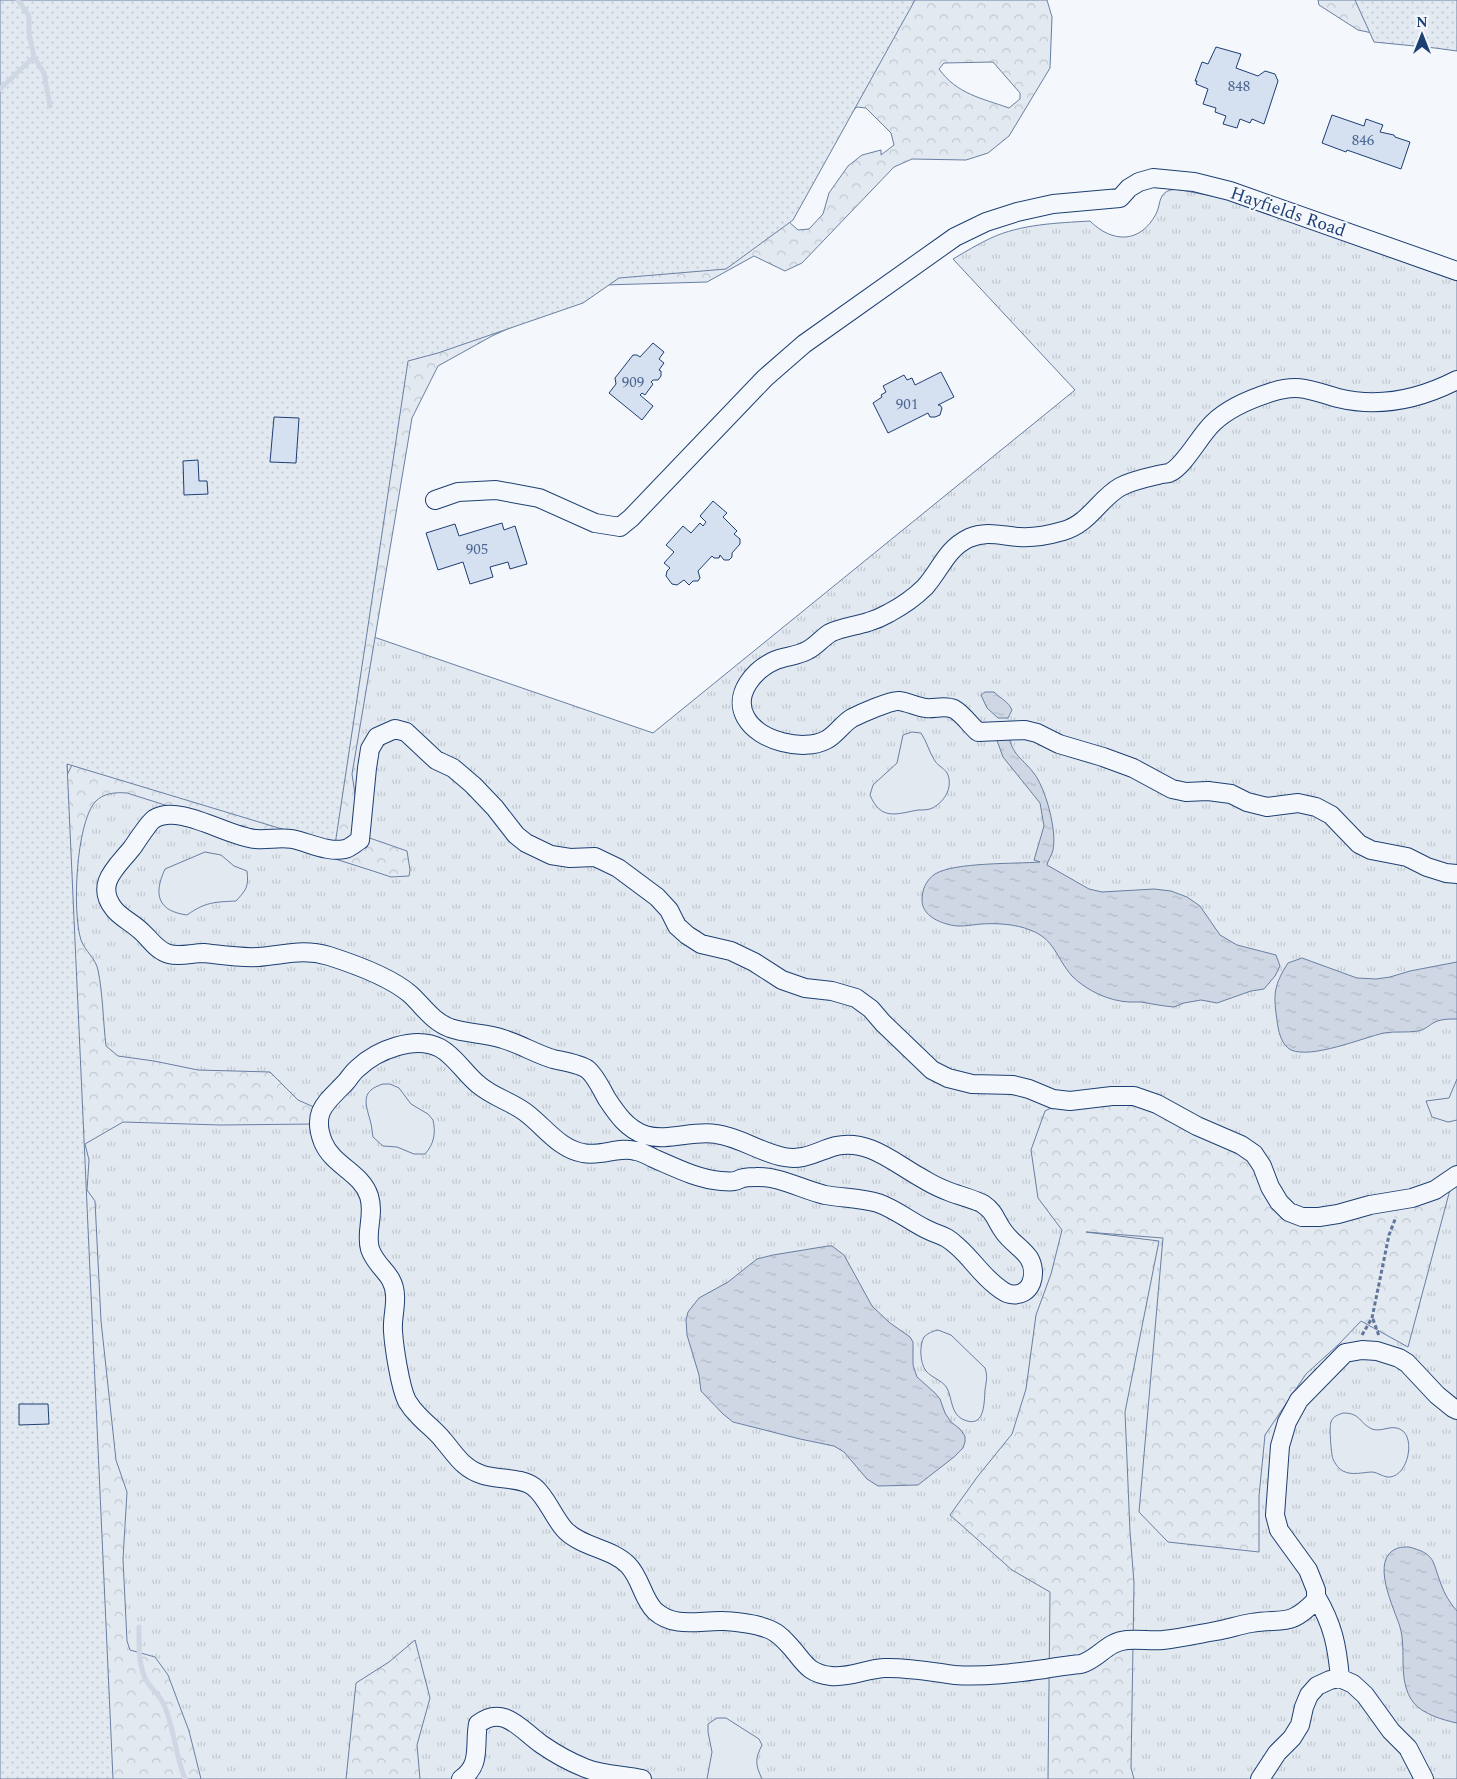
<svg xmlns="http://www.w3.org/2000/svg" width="1457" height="1779" font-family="Spectral,serif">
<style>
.grass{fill:url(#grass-tufts);stroke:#687fa3}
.forest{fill:url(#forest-crowns);stroke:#687fa3;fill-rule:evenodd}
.park{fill:url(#park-dots);stroke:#687fa3}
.pitch{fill:#e3e9f0;stroke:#687fa3}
.water{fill:url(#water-ripples);stroke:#687fa3}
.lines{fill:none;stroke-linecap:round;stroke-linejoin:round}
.stream{stroke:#cfd7e4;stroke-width:5}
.building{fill:#d5e0f0;stroke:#1d3f73}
.minor-casing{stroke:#1d3f73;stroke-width:20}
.path{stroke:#5e769c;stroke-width:3;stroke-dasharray:4 2.5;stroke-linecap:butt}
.minor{stroke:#f4f7fb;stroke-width:18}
.labels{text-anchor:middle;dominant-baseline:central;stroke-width:4;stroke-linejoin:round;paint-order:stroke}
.number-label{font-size:15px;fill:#4b6792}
.street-label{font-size:18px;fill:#1d3f73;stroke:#f4f7fb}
</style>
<defs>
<pattern id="grass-tufts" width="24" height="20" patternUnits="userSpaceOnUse" patternTransform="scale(1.25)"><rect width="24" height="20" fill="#e3e9f0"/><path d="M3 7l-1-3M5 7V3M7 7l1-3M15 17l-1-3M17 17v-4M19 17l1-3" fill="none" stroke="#c2c9d1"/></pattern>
<pattern id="forest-crowns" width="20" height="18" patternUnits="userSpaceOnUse" patternTransform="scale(1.25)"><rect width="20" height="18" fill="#e3e9f0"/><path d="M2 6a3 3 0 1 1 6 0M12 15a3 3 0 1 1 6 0" fill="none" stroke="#c2c9d1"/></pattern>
<pattern id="park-dots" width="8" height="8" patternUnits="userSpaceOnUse" patternTransform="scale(1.25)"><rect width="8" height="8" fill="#e3e9f0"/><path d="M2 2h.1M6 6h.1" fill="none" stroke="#c2c9d1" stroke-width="1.8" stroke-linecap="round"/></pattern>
<pattern id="water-ripples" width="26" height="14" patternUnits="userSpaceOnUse" patternTransform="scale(1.25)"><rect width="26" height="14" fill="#cfd7e4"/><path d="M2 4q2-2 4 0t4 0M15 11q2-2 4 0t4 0" fill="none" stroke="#b1bac7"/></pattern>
</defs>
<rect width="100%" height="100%" fill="#f4f7fb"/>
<!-- grass -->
<path class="grass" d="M 1176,189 L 1227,199 L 1457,281 L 1457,1779 L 113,1779 L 67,763 L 335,845 L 368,635 L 653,733 L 1075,390 L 953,259 C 965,252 978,244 991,238 C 1021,224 1058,223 1090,221 C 1112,243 1140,244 1156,214 C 1159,209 1159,201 1162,196 C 1165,191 1170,190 1176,189 Z"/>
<!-- forest -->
<path class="forest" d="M 0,0 L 1047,0 L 1052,17 L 1050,68 L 1009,136 L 988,153 L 966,160 L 912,159 L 894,167 L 802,263 L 785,271 L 754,256 L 707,282 L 604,285 L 492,336 L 438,366 L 412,418 L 352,774 L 361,835 L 407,851 L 410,870 L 409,876 L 391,877 L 373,871 L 127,793 C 116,792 103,793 95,802 C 76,824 72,912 81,940 C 85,951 96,959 98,970 C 103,995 103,1021 106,1046 L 118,1056 L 154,1061 L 198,1070 L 270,1072 L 298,1100 L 316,1108 L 315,1124 L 220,1125 L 123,1122 L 85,1144 L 89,1160 L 87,1190 L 95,1201 L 101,1321 L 116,1460 L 127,1492 L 123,1559 L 127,1641 L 130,1650 L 155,1657 L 168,1675 L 189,1731 L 201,1779 L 104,1779 L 61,787 L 73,763 ZM 993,62 L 1020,93 L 1020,99 L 1009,108 C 981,98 957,94 939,69 L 944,63 ZM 857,107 L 866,108 L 891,133 L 894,145 L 881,155 L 881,150 L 862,155 L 848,166 L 829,193 L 823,214 L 809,229 L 798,230 L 780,214 L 838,124 Z
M 1318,0 L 1457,0 L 1425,44 L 1358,30 L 1319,5 Z
M 1136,1100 L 1248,1154 L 1305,1221 L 1451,1186 L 1408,1347 L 1361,1321 L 1339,1344 L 1306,1374 L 1265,1435 L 1259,1496 L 1259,1552 L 1168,1542 L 1139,1512 L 1163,1238 L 1086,1232 L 1159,1241 L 1125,1412 L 1130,1532 L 1134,1583 L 1131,1768 L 1134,1779 L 1048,1779 L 1050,1592 L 1012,1570 L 950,1515 L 978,1476 L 1012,1434 L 1026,1389 L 1036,1315 L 1051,1274 L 1062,1230 L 1038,1198 L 1031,1150 L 1045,1111 L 1059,1104 Z
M 415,1640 L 430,1698 L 417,1745 L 420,1779 L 346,1779 L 356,1683 L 389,1662 Z"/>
<!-- park -->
<path class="park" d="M 0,0 L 915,0 L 793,220 L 726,269 L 619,278 L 583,303 L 438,353 L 408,361 L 335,845 L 67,764 L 113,1779 L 0,1779 Z
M 1355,0 L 1457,0 L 1457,51 L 1435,48 L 1374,42 Z"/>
<!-- pitch -->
<path class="pitch" d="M 912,732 L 921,733 C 927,742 929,752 935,761 C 938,766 946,769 948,775 C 953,789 943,804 930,809 C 926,810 922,810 918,810 C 896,814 881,821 870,795 L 873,785 L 897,763 L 903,735 Z
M 205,852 L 221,855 L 234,866 L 247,871 C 249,887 246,890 236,901 C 215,902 205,902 187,915 C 158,911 153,895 165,869 Z
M 1457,1079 L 1457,1120 L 1448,1122 L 1432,1117 L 1426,1101 L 1449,1098 Z
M 383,1084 L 390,1084 L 399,1088 L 411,1104 L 428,1114 L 433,1120 C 436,1133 434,1144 425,1154 L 414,1154 L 397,1147 L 383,1146 L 373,1137 C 372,1132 372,1126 370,1120 C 365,1102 361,1091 383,1084 Z
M 938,1330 L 951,1335 L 985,1368 C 988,1377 986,1382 985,1390 C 984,1404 985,1430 962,1419 C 951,1413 952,1398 947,1388 C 942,1380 932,1378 926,1371 C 920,1363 919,1346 924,1337 C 928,1333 933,1331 938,1330 Z
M 1343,1413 C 1361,1413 1359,1423 1372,1429 C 1383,1433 1393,1422 1404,1432 C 1415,1444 1406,1479 1387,1477 C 1382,1476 1378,1473 1373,1472 C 1363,1472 1352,1476 1343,1471 C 1339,1469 1335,1464 1333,1459 C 1331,1454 1329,1426 1331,1422 C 1333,1416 1338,1415 1343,1413 Z
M 717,1718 L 726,1718 L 759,1739 L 762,1745 C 755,1759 755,1764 762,1779 L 707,1779 L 712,1752 L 708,1732 L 708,1724 Z"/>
<!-- water -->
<path class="water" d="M 985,692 L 994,692 C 1001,699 1008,701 1012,710 L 1008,718 L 998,718 L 987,708 L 981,695 Z
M 1008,734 C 1013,756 1021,757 1033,772 C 1046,788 1057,831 1053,850 C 1052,855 1048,860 1047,865 L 1089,889 L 1102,892 L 1154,889 L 1171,891 L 1187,897 L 1200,906 L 1220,935 L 1237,945 L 1276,955 L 1280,966 L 1275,976 L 1264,989 L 1251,991 L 1217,1003 L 1201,1000 L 1184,1003 L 1174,1007 C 1163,1006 1152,1004 1141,1002 C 1137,1002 1133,1002 1129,1002 C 1109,1001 1087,991 1072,976 C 1056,958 1055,939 1030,930 C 1016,924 996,923 981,924 C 970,925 959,928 947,924 C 936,921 922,914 922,900 C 922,890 926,880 935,874 C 955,862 1015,864 1040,862 L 1034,860 L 1044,826 L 1040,803 L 1003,757 L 995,735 Z
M 1302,958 L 1357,978 L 1376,979 L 1390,977 L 1410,971 L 1457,962 L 1457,1019 C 1449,1019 1442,1019 1435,1022 C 1429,1025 1425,1030 1418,1031 C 1407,1033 1395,1031 1384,1033 C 1362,1038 1312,1059 1291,1050 C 1281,1045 1278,1030 1277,1020 C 1273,994 1274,985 1288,963 Z
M 828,1246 L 832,1246 L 844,1255 L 872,1306 L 890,1323 L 910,1337 L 913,1342 L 913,1365 L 917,1377 L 935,1393 L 940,1399 L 945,1413 L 951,1422 L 960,1429 L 965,1436 L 965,1442 L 963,1448 L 954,1457 L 918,1485 L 878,1486 L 867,1479 L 844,1452 L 834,1446 L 800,1439 L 733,1422 L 723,1414 L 701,1391 L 699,1375 L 687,1335 L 686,1320 L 688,1312 L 699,1298 L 728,1282 L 757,1259 L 773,1255 Z
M 1409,1547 C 1436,1554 1432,1561 1441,1584 C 1445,1595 1450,1603 1457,1611 L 1457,1723 C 1443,1720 1422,1714 1413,1702 C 1397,1680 1407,1651 1400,1627 C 1395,1610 1368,1558 1398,1548 C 1401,1547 1406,1547 1409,1547 Z"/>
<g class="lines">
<!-- stream -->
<path class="stream" d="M 34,57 L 44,73 L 50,106
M 0,89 L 34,57 L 29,33 L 29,16 L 18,0
M 139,1627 C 139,1644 138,1664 146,1680 C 151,1689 160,1695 164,1705 C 174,1726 175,1755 185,1779"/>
</g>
<!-- building -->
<path class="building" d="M 1216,47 L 1241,54 L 1236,68 L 1258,76 L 1265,71 L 1275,74 L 1278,81 L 1264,124 L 1252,119 L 1250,123 L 1240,119 L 1237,128 L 1223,124 L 1226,116 L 1215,112 L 1216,108 L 1203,104 L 1208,89 L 1196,84 L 1197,81 L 1195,81 L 1202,62 L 1208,64 Z
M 1332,115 L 1364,126 L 1366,119 L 1383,125 L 1380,132 L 1394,135 L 1395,137 L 1410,142 L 1401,169 L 1347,150 L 1346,152 L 1322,143 Z
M 653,343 L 664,352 L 659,359 L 664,363 L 659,370 L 661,371 L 661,376 L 658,380 L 653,380 L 651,382 L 653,384 L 645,395 L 642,393 L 640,395 L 653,406 L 642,420 L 609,393 L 616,384 L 615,378 L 633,355 L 637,355 L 640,357 Z
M 941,372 L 954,397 L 938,405 L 940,405 L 942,408 L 940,415 L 935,417 L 930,417 L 928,413 L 888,433 L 873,403 L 882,397 L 881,395 L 886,392 L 883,386 L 904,375 L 907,380 L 912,378 L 915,385 Z
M 274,417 L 299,418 L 296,463 L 270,462 Z
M 198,460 L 199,481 L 207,481 L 208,494 L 184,495 L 183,461 Z
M 713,501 L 727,513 L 723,517 L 737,531 L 734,534 L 740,539 L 740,544 L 732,553 L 732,557 L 729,560 L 724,560 L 720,555 L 719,558 L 714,558 L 712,556 L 698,571 L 700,578 L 698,581 L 693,581 L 689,585 L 684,580 L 677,585 L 672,584 L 666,576 L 667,571 L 670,568 L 664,563 L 674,552 L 666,545 L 683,526 L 691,533 L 700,523 L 703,526 L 706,522 L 700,516 Z
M 502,523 L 504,530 L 515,526 L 527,564 L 510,569 L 508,562 L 490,567 L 493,577 L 470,584 L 463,562 L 438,570 L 426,533 L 455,524 L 459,536 Z
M 19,1404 L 48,1404 L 49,1424 L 19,1425 Z"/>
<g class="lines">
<!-- minor casing -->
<g class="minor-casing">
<path id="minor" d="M 1457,380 C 1420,399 1379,408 1338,398 C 1312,391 1300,383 1272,392 C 1253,398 1228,408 1213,423 C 1200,435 1184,467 1169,473 C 1165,474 1161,474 1158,475 C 1145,478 1131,481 1120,487 C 1099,499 1089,524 1063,531 C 1049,535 1034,538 1019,537 C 1002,536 987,530 969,538 C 946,549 941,569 925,587 C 914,598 902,606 889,613 C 882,617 875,620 868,622 C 856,626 842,627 830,633 C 822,638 816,646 808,650 C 798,656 786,656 776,660 C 755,669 732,694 746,718 C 759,741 803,752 826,740 C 836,735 842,724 852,718 C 860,714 891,700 899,701 C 908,702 917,707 926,708 C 935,709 945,705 954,709 C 963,714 971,726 978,732 L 1025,730 L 1037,733 L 1059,744 L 1103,757 L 1133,768 L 1172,789 L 1186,792 L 1208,791 L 1231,794 L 1247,802 L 1267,807 L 1298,803 L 1316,807 L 1331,815 L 1359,844 L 1371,850 L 1407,857 L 1427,867 L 1446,873 L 1457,874
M 435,500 L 458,492 L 496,490 L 539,498 L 595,523 L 620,527 L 631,518 L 765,378 L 804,344 L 955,237 L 986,222 L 1017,212 L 1053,204 L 1120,198 L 1129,188 L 1139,182 L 1153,178 L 1194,182 L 1230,191 L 1457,271
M 1457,1175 L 1435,1190 L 1412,1198 L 1370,1205 L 1338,1214 L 1319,1217 L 1302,1217 L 1289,1212 L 1279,1202 L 1270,1187 L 1262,1166 L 1254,1154 L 1241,1145 L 1197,1126 L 1157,1104 L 1134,1096 L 1112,1096 L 1070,1101 L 1053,1099 L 1029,1089 L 1013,1085 L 972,1084 L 948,1078 L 932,1070 L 883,1023 L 871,1009 L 856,998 L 832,991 L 805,988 L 782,980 L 754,962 L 731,951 L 701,944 L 687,935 L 677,926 L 669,910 L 657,897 L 618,868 L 595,857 L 570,858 L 551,855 L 526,843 L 516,835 L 495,808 L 473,785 L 453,768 L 436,760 L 406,732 L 395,729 L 377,737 L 370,749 L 367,768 L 360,840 C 355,843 350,848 345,849 C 328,853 308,842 292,839 C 280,837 268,840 256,839 C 228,837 179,803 154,819 C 149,822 135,844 132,848 C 117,867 94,884 114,909 C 121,918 133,923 142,932 C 150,939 157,951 169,954 C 180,957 192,953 204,953 C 222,955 240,958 258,957 C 285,955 302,948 329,956 C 354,964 390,977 410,994 C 424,1007 432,1021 450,1028 C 467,1034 486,1033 503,1039 C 520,1044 536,1054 553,1059 C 562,1061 580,1064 587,1069 C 595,1075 602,1090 607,1099 C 617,1114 627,1129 645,1135 C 668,1142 693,1130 716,1134 C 740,1137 761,1153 784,1157 C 805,1161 817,1151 836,1146 C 867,1139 892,1161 918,1176 C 934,1185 932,1185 950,1192 C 955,1194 979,1201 983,1204 C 996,1213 995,1220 1004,1232 C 1011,1242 1022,1248 1029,1258 C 1038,1273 1032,1298 1010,1294 C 1004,1293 999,1288 995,1285 C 980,1273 971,1258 957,1246 C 944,1234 942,1237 926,1229 C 910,1221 895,1209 878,1203 C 862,1198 843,1198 825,1195 C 803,1190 780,1176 756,1177 C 730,1177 747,1183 721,1181 C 697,1179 674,1167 653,1158 C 647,1155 642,1152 636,1151 C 618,1146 602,1157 583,1153 C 559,1149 544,1126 525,1112 C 510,1101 493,1097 479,1085 C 466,1075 455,1056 440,1048 C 415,1035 377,1050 358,1068 C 353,1072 350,1077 346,1082 C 327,1102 311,1111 323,1142 C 333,1166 361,1172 369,1196 C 375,1215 365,1232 370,1249 C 377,1269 394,1273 395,1295 C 396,1307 392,1319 393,1331 C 394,1347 400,1387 407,1401 C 410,1406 414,1411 418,1415 C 426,1424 436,1431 443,1440 C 456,1455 463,1469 483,1475 C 499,1480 521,1477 534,1487 C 547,1497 554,1519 566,1531 C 584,1548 611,1548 628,1565 C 641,1578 642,1598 655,1611 C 675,1629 700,1620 724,1621 C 731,1621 753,1624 759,1626 C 774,1630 779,1634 789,1645 C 804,1661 806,1673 831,1676 C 849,1678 866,1669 884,1668 C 908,1667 932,1672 955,1675 C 985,1677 1015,1673 1045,1669 C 1048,1668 1078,1664 1081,1664 C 1100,1658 1106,1642 1127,1640 C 1139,1639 1151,1641 1163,1640 C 1181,1638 1199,1634 1216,1631 C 1228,1629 1239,1625 1251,1623 C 1285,1618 1290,1627 1316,1600 L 1316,1590 L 1308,1570 L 1279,1530 L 1275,1515 L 1280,1446 L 1287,1422 L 1299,1400 L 1345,1353 L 1362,1350 L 1377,1351 L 1399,1358 L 1407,1363 L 1437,1395 L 1453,1408 L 1457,1410
M 1316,1596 C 1333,1625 1337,1645 1340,1678
M 461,1779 C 482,1765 474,1745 478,1724 C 504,1704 521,1730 541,1744 C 554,1753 570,1762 585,1768 C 602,1775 623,1775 642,1779
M 1260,1779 L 1277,1753 L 1292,1738 L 1300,1725 L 1304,1707 L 1309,1695 L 1317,1686 L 1330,1680 L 1340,1678 L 1353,1684 L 1365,1695 L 1391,1731 L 1408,1748 L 1424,1779"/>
</g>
<!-- path -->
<path class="path" d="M 1373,1319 L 1379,1336
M 1362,1335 L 1372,1318 L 1389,1235 L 1396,1217"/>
<!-- minor -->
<use href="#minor" class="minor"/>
</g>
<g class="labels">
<!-- number labels -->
<g class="number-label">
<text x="1239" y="86">848</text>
<text x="1363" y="140">846</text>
<text x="633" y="382">909</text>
<text x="907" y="404">901</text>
<text x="477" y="549">905</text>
</g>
<!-- street labels -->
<g class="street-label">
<text transform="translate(1288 212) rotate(19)">Hayfields Road</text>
</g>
</g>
<!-- north arrow -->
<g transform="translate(1422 35)" stroke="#f4f7fb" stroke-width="4" paint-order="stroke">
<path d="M0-4L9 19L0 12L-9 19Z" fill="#1d3f73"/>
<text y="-8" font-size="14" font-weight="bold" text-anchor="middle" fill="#1d3f73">N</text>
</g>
</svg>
